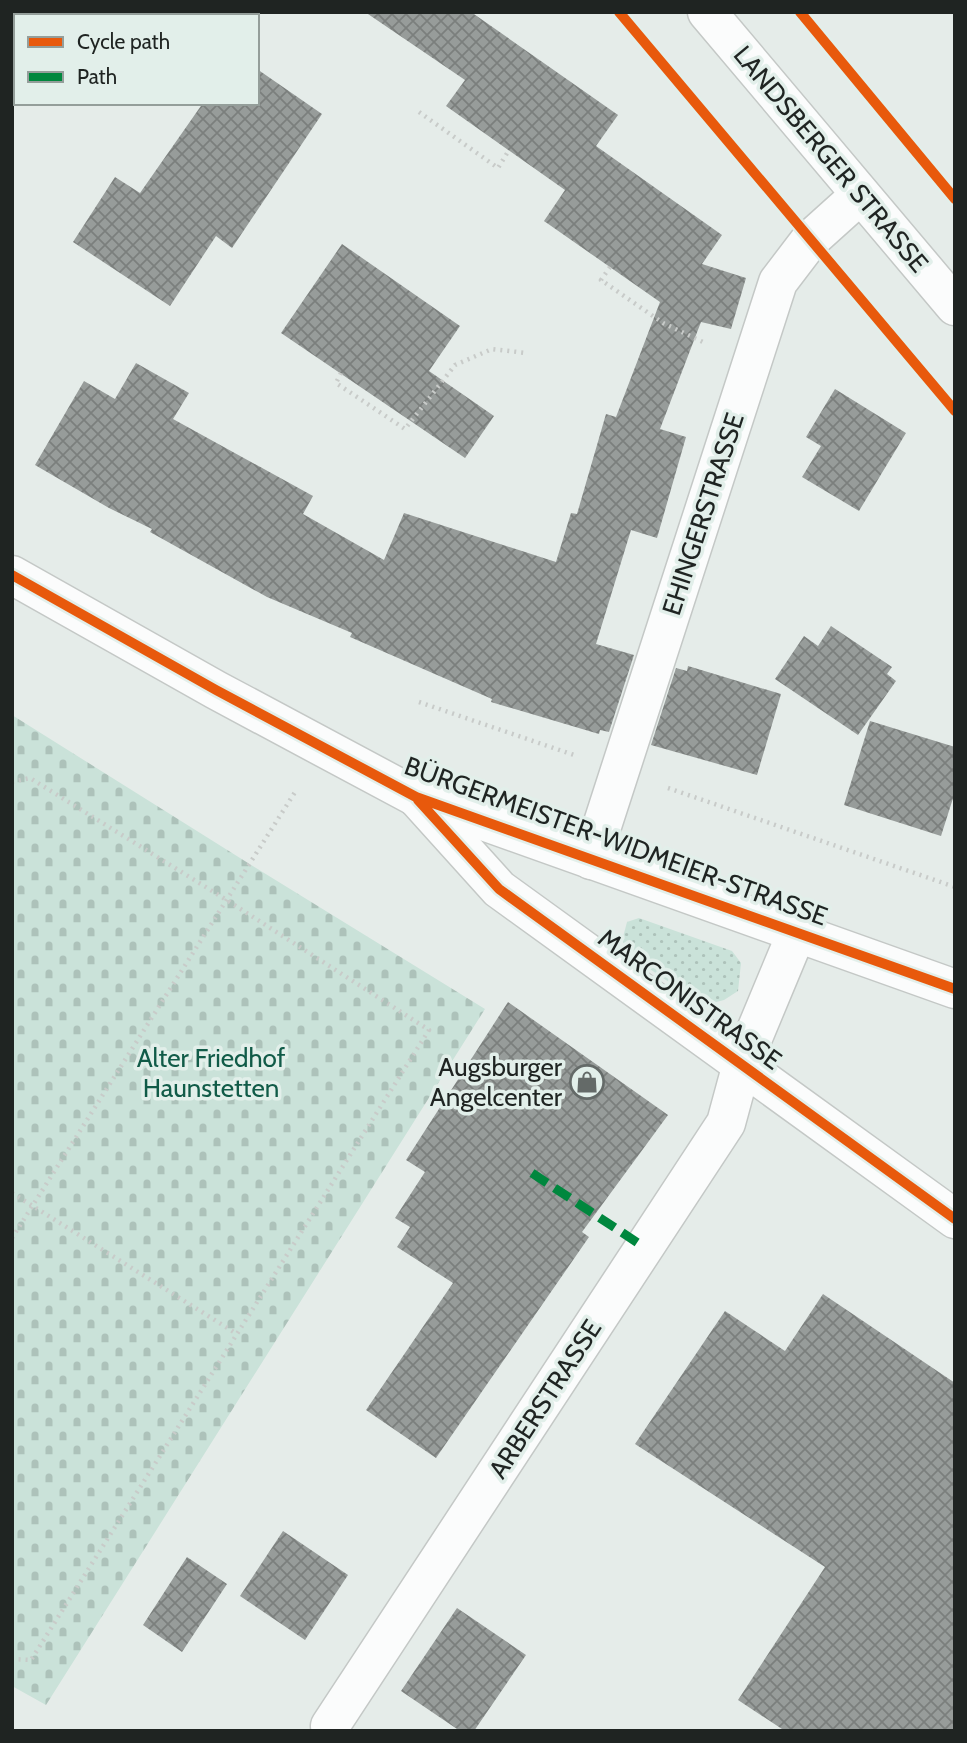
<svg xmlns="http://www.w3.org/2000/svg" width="967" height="1743" font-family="Cabin,sans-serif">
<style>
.grass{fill:url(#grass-dots)}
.cemetery{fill:url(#cemetery-stones)}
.building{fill:url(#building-cross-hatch)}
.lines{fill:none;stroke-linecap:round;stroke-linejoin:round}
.street-casing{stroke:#c4c8c6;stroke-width:41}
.secondary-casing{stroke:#c4c8c6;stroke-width:41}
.path{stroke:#c8cbc9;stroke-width:4.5;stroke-dasharray:2 5;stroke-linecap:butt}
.street{stroke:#fbfcfc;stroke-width:38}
.secondary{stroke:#fbfcfc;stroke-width:38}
.quiet{stroke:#00873e;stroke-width:9;stroke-dasharray:18 9;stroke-linecap:butt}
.cycleway-casing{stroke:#e2efea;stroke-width:15}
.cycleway{stroke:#e8590c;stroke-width:10}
.labels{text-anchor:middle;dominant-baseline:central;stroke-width:7;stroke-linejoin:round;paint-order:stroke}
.street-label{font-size:26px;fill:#1f2422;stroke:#e2efea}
.park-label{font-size:26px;fill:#115b48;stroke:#e2efea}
.poi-label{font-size:26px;fill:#1f2422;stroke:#e2efea;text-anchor:end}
</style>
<defs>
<pattern id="grass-dots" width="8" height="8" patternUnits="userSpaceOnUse" patternTransform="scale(1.75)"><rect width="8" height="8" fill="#cae2d9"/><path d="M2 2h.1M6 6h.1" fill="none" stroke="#adc2ba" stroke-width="1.8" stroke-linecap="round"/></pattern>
<pattern id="cemetery-stones" width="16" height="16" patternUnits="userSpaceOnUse" patternTransform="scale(1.75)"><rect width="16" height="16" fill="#cae2d9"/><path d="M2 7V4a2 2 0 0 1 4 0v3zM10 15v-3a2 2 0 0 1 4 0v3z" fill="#adc2ba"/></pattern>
<pattern id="building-cross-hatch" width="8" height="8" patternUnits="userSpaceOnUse" patternTransform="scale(1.75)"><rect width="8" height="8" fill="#979c9a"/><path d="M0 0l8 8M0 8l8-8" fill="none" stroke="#7b7f7d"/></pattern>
</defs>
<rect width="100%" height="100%" fill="#e5ece9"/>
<!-- grass -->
<path class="grass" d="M 639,918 L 732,951 L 741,963 L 738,991 L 724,1000 L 709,1004 L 691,997 L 635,959 L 622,941 L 627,922 Z"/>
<!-- cemetery -->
<path class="cemetery" d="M 12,715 L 248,863 L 485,1009 L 46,1705 L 12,1686 Z"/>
<!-- building -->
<path class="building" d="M 365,12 L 471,12 L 618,115 L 596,146 L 722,235 L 702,264 L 746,278 L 731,329 L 701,322 L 660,429 L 686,437 L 657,538 L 631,530 L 596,644 L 634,655 L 609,732 L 600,730 L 599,734 L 491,702 L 492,699 L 350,637 L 352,633 L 267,597 L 150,532 L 152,529 L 109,508 L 35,465 L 84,381 L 115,399 L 136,363 L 189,393 L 173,419 L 313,496 L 303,514 L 384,560 L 404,513 L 556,562 L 571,513 L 577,514 L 606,414 L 616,417 L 660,302 L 544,221 L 565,190 L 446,106 L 465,80 Z
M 257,69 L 322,114 L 232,248 L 216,236 L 170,306 L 73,242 L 115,177 L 140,193 L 203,103 L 257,103 Z
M 342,244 L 460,326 L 429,371 L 494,416 L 465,458 L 281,333 Z
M 835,389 L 906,433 L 859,511 L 802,477 L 821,446 L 806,437 Z
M 831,626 L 892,667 L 887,674 L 896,681 L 858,735 L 775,679 L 804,636 L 818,646 Z
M 688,666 L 781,694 L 757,775 L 651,745 L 676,668 L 687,671 Z
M 870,721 L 955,747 L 955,792 L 941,836 L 844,805 Z
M 508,1002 L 668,1115 L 582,1232 L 589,1237 L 436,1458 L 366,1410 L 453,1283 L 397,1247 L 410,1227 L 395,1218 L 425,1172 L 406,1160 Z
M 823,1294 L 955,1383 L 955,1731 L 785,1731 L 738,1700 L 825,1567 L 635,1444 L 725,1311 L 785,1351 Z
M 283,1531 L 348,1575 L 305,1640 L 240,1596 Z
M 187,1557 L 227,1584 L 182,1652 L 143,1625 Z
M 457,1608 L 526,1655 L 474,1731 L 460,1731 L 401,1691 Z"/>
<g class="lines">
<!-- street casing -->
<g class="street-casing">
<path id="street" d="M 416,797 L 499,889 L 955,1219
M 591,860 L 778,282 L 810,240 L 860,195
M 330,1726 L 726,1123 L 742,1064 L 797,932"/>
</g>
<!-- secondary casing -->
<g class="secondary-casing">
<path id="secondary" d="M 707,12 L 955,306
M 12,575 L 216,690 L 416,797 L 955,989"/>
</g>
<!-- path -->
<path class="path" d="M 419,112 L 498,168 L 509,150
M 610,267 L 601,280 L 663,323 L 707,344
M 341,373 L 336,383 L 405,429 L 455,365 L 492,349 L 526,353
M 419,702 L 574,755
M 12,782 L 30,778 L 225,899 L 429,1030 L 31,1660 L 12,1659
M 668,788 L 955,887
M 12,1193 L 237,1334
M 12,1238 L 297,789"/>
<!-- street -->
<use href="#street" class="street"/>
<!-- secondary -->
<use href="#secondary" class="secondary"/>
<!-- quiet -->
<path class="quiet" d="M 532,1173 L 644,1247"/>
<!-- cycleway casing -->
<g class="cycleway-casing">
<path id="cycleway" d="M 619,12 L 955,411
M 800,12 L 955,199
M 12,575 L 216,690 L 416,797 L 955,989
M 418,800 L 499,889 L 955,1219"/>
</g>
<!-- cycleway -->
<use href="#cycleway" class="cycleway"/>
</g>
<!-- icons -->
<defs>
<g id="shop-ring" transform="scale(1.75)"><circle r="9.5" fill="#e2efea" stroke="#646a68" stroke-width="1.5"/><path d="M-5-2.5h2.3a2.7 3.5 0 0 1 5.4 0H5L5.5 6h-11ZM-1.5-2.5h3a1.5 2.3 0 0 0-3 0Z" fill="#646a68"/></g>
</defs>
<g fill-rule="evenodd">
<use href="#shop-ring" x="587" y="1082"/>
</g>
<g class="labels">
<!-- street labels -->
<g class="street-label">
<text transform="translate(831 159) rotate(50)">LANDSBERGER STRASSE</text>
<text transform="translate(703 514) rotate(-72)">EHINGERSTRASSE</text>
<text transform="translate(616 841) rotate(20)">BÜRGERMEISTER-WIDMEIER-STRASSE</text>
<text transform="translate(690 999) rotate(36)">MARCONISTRASSE</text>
<text transform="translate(545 1399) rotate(-57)">ARBERSTRASSE</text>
</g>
<!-- park labels -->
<g class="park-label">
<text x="211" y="1058">Alter Friedhof<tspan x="211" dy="30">Haunstetten</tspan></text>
</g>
<!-- poi labels -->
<g class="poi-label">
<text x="562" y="1067">Augsburger<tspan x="562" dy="30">Angelcenter</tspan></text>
</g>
</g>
<!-- border -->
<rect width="967" height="1743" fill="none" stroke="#1f2422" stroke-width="28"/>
<!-- legend -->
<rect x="14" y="14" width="245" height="91" fill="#e2efea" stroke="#949e9a" stroke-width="2"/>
<rect x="28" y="37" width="35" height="10" fill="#e8590c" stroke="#949e9a" stroke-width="2"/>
<text x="77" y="49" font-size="21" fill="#1f2422">Cycle path</text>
<rect x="28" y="72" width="35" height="10" fill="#00873e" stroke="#949e9a" stroke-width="2"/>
<text x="77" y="84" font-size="21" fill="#1f2422">Path</text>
</svg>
